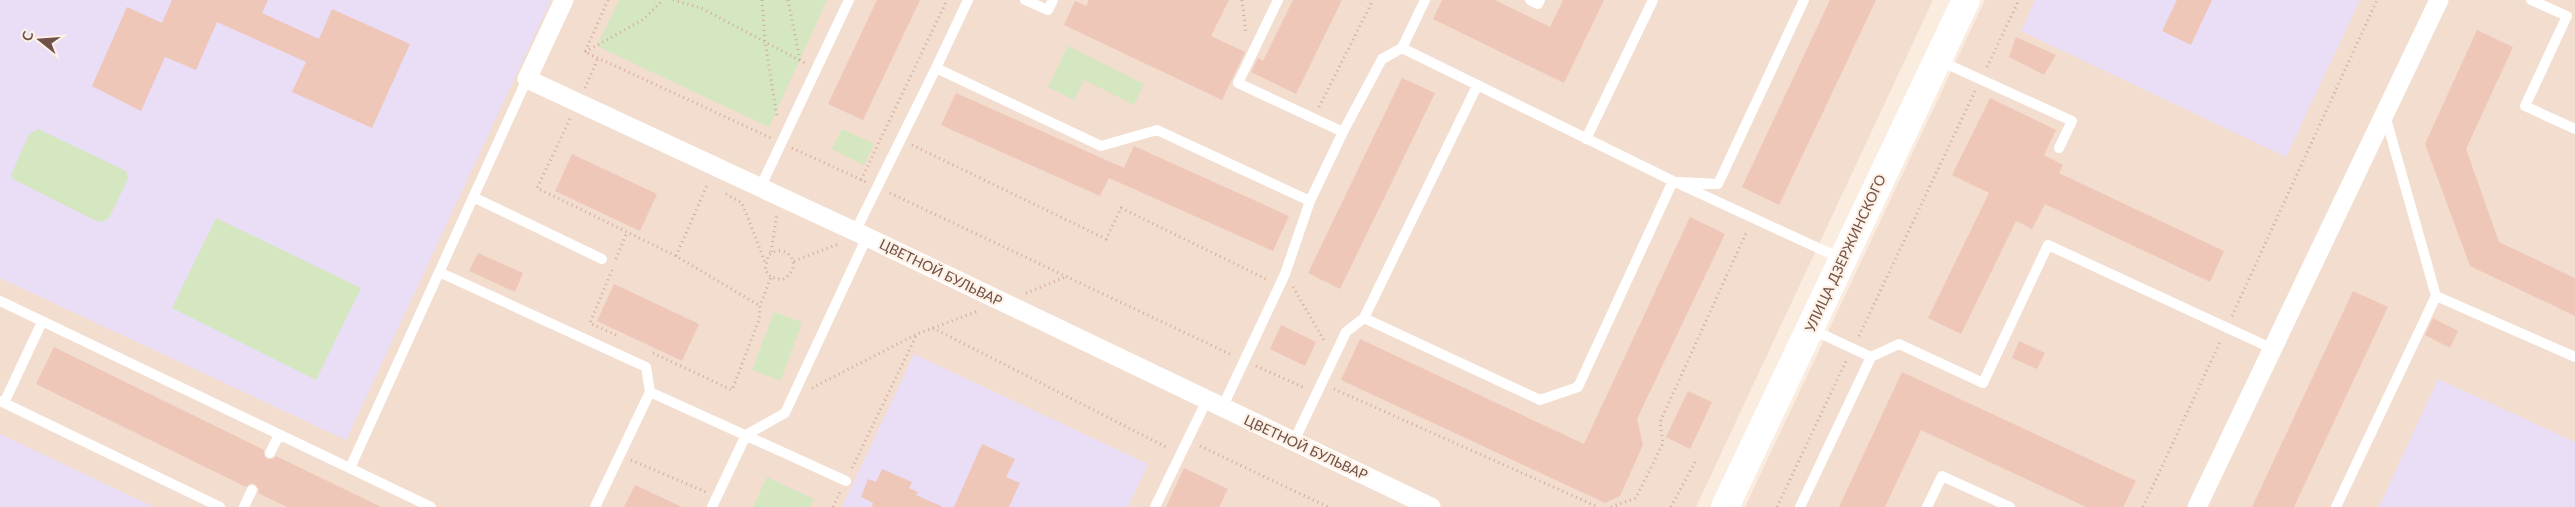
<svg xmlns="http://www.w3.org/2000/svg" width="2575" height="507" font-family="Lato,sans-serif">
<style>
.residential{fill:#f2ddcf}
.education{fill:#eaddf6}
.green{fill:#d5e7c0}
.building{fill:#efc7b9}
.lines{fill:none;stroke-linecap:round;stroke-linejoin:round}
.path{stroke:#d3aa9d;stroke-width:3;stroke-dasharray:1 4;stroke-linecap:butt}
.lane{stroke:#fff;stroke-width:10}
.street{stroke:#fff;stroke-width:19}
.secondary{stroke:#fff;stroke-width:28}
.labels{text-anchor:middle;dominant-baseline:central;stroke-width:4.5;stroke-linejoin:round;paint-order:stroke}
.street-label{font-size:14px;fill:#705149;stroke:#fef1e5}
</style>
<rect width="100%" height="100%" fill="#fbece0"/>
<!-- residential -->
<path class="residential" d="M 0,0 L 1933,0 L 1696,507 L 0,507 Z
M 1985,0 L 2575,0 L 2575,507 L 1745,507 Z"/>
<!-- education -->
<path class="education" d="M 0,0 L 551,0 L 346,440 L 0,278 Z
M 2035,0 L 2360,0 L 2286,157 L 2021,31 Z
M 914,354 L 1148,464 L 1128,507 L 842,507 Z
M 2438,379 L 2575,442 L 2575,507 L 2379,507 Z
M 0,434 L 154,507 L 0,507 Z"/>
<!-- green -->
<path class="green" d="M 619,0 L 827,0 L 769,127 L 597,46 Z
M 1068,46 L 1144,84 L 1134,105 L 1084,80 L 1074,100 L 1048,87 Z
M 38,129 L 126,171 L 128,178 L 126,183 L 109,218 L 101,222 L 94,220 L 13,179 L 11,175 L 29,134 Z
M 842,129 L 874,144 L 864,165 L 832,149 Z
M 216,218 L 361,288 L 316,380 L 172,308 Z
M 774,312 L 802,322 L 781,381 L 752,370 Z
M 767,477 L 814,499 L 810,507 L 753,507 Z"/>
<!-- building -->
<path class="building" d="M 172,0 L 268,0 L 262,13 L 319,39 L 332,9 L 410,44 L 372,128 L 292,92 L 306,62 L 217,22 L 196,70 L 165,57 L 141,111 L 92,86 L 127,7 L 162,23 Z
M 877,0 L 920,0 L 863,120 L 828,104 Z
M 1089,0 L 1229,0 L 1211,36 L 1245,52 L 1222,100 L 1064,25 L 1075,1 L 1086,6 Z
M 1293,0 L 1342,0 L 1296,94 L 1251,72 L 1258,58 L 1263,61 Z
M 1442,0 L 1495,0 L 1550,27 L 1563,0 L 1604,0 L 1564,83 L 1433,19 Z
M 1830,0 L 1876,0 L 1779,205 L 1742,187 Z
M 2177,0 L 2212,0 L 2191,45 L 2162,31 Z
M 2477,30 L 2513,47 L 2466,149 L 2499,242 L 2575,278 L 2575,316 L 2470,266 L 2425,144 Z
M 2016,37 L 2056,55 L 2044,75 L 2009,57 Z
M 1402,78 L 1435,93 L 1340,289 L 1308,273 Z
M 956,93 L 1124,168 L 1134,146 L 1289,216 L 1273,251 L 1109,178 L 1100,196 L 941,125 Z
M 1990,98 L 2056,130 L 2044,155 L 2063,165 L 2059,173 L 2224,251 L 2210,282 L 2045,204 L 2032,229 L 2016,221 L 1961,334 L 1928,318 L 1989,193 L 1952,175 Z
M 572,154 L 657,194 L 640,231 L 555,191 Z
M 1690,217 L 1725,234 L 1637,419 L 1643,445 L 1620,496 L 1605,503 L 1341,380 L 1360,339 L 1584,444 Z
M 478,253 L 523,273 L 515,292 L 469,271 Z
M 614,284 L 699,324 L 682,361 L 597,321 Z
M 2353,291 L 2388,307 L 2294,507 L 2252,507 Z
M 2433,318 L 2458,331 L 2450,348 L 2425,335 Z
M 1281,325 L 1316,342 L 1305,366 L 1270,349 Z
M 2019,341 L 2045,353 L 2037,369 L 2012,358 Z
M 54,347 L 264,450 L 264,456 L 267,459 L 273,459 L 276,456 L 381,507 L 287,507 L 258,493 L 259,489 L 255,484 L 251,483 L 246,487 L 36,384 Z
M 1902,372 L 2136,481 L 2123,507 L 2086,507 L 1921,430 L 1885,507 L 1839,507 Z
M 1688,391 L 1712,402 L 1690,449 L 1666,437 Z
M 982,444 L 1015,459 L 1006,477 L 1020,483 L 1009,507 L 954,507 Z
M 1184,468 L 1228,489 L 1219,507 L 1166,507 Z
M 882,469 L 912,482 L 909,488 L 918,492 L 916,495 L 943,507 L 872,507 L 873,503 L 861,497 L 868,479 L 876,482 Z
M 635,485 L 682,507 L 624,507 Z"/>
<g class="lines">
<!-- path -->
<path class="path" d="M 608,0 L 585,52 L 771,138
M 673,0 L 701,8 L 805,63
M 762,0 L 765,41 L 777,117
M 788,0 L 800,60
M 1242,0 L 1246,34
M 585,52 L 644,19 L 663,0
M 1987,67 L 2019,0
M 585,88 L 598,58
M 1319,107 L 1373,0
M 570,119 L 537,188 L 676,256 L 760,306
M 912,145 L 1106,239 L 1121,208 L 1268,280
M 792,148 L 866,182
M 861,180 L 947,0
M 890,193 L 1232,355
M 726,194 L 742,203 L 765,262
M 771,252 L 777,214
M 676,256 L 708,183
M 616,259 L 627,232
M 794,261 L 838,244
M 612,270 L 590,323 L 618,336
M 1293,287 L 1325,342
M 1026,293 L 1066,277
M 2232,316 L 2377,0
M 933,328 L 978,311
M 1859,336 L 1975,91
M 653,353 L 732,390 L 759,320 L 760,306 L 771,277 L 782,280 C 808,265 784,240 768,256 L 765,270 L 771,277
M 1256,366 L 1305,388
M 812,388 L 917,334 L 933,328 L 1168,448
M 1334,389 L 1598,507
M 1200,446 L 1328,507
M 631,460 L 706,492
M 852,468 L 917,334
M 833,507 L 840,492
M 1611,507 L 1636,498 L 1663,443 L 1660,422 L 1747,231
M 1671,507 L 1695,462
M 1777,507 L 1847,359
M 2143,507 L 2221,340"/>
<!-- lane -->
<path class="lane" d="M 1025,0 L 1048,10 L 1053,0
M 1278,0 L 1238,83 L 1343,132
M 1530,0 L 1538,4 L 1540,0
M 2531,0 L 2567,16 L 2525,106 L 2575,129
M 1402,48 L 1425,0
M 1938,60 L 2072,121 L 2059,148
M 936,68 L 968,0
M 2385,115 L 2436,296 L 2575,357
M 1586,139 L 1653,0
M 1679,182 L 1718,184 L 1804,0
M 760,188 L 849,0
M 473,197 L 602,259
M 855,232 L 936,68 L 1101,146 L 1157,130 L 1310,201
M 439,272 L 646,367 L 650,392 L 595,507
M 0,301 L 431,507
M 1364,318 L 1540,400 L 1578,387 L 1673,181
M 1811,329 L 1871,357
M 650,392 L 846,481
M 0,401 L 220,507
M 4,403 L 42,322
M 1222,408 L 1285,274 L 1310,201 L 1343,132 L 1382,59 L 1402,48 L 1673,181 L 1842,259
M 1294,441 L 1346,332 L 1364,318 L 1477,86
M 270,453 L 279,435
M 350,468 L 527,79
M 244,507 L 252,490
M 712,507 L 746,435 L 785,413 L 867,237
M 1155,507 L 1207,400
M 1800,507 L 1871,357 L 1899,344 L 1983,383 L 2048,245 L 2273,349
M 1927,507 L 1942,476 L 2010,507
M 2336,507 L 2436,296"/>
<!-- street -->
<path class="street" d="M 564,0 L 527,79 L 867,237 L 1431,507
M 2197,507 L 2439,0"/>
<!-- secondary -->
<path class="secondary" d="M 1725,507 L 1966,0"/>
</g>
<g class="labels">
<!-- street labels -->
<g class="street-label">
<text transform="translate(1845 253) rotate(-65)">УЛИЦА ДЗЕРЖИНСКОГО</text>
<text transform="translate(941 272) rotate(26)">ЦВЕТНОЙ БУЛЬВАР</text>
<text transform="translate(1306 447) rotate(25)">ЦВЕТНОЙ БУЛЬВАР</text>
</g>
</g>
<!-- north arrow -->
<g transform="translate(40 40) rotate(287)" stroke="#fef1e5" stroke-width="4" paint-order="stroke">
<path d="M0-4L9 19L0 12L-9 19Z" fill="#705149"/>
<text y="-8" font-size="14" font-weight="bold" text-anchor="middle" fill="#705149">С</text>
</g>
</svg>
